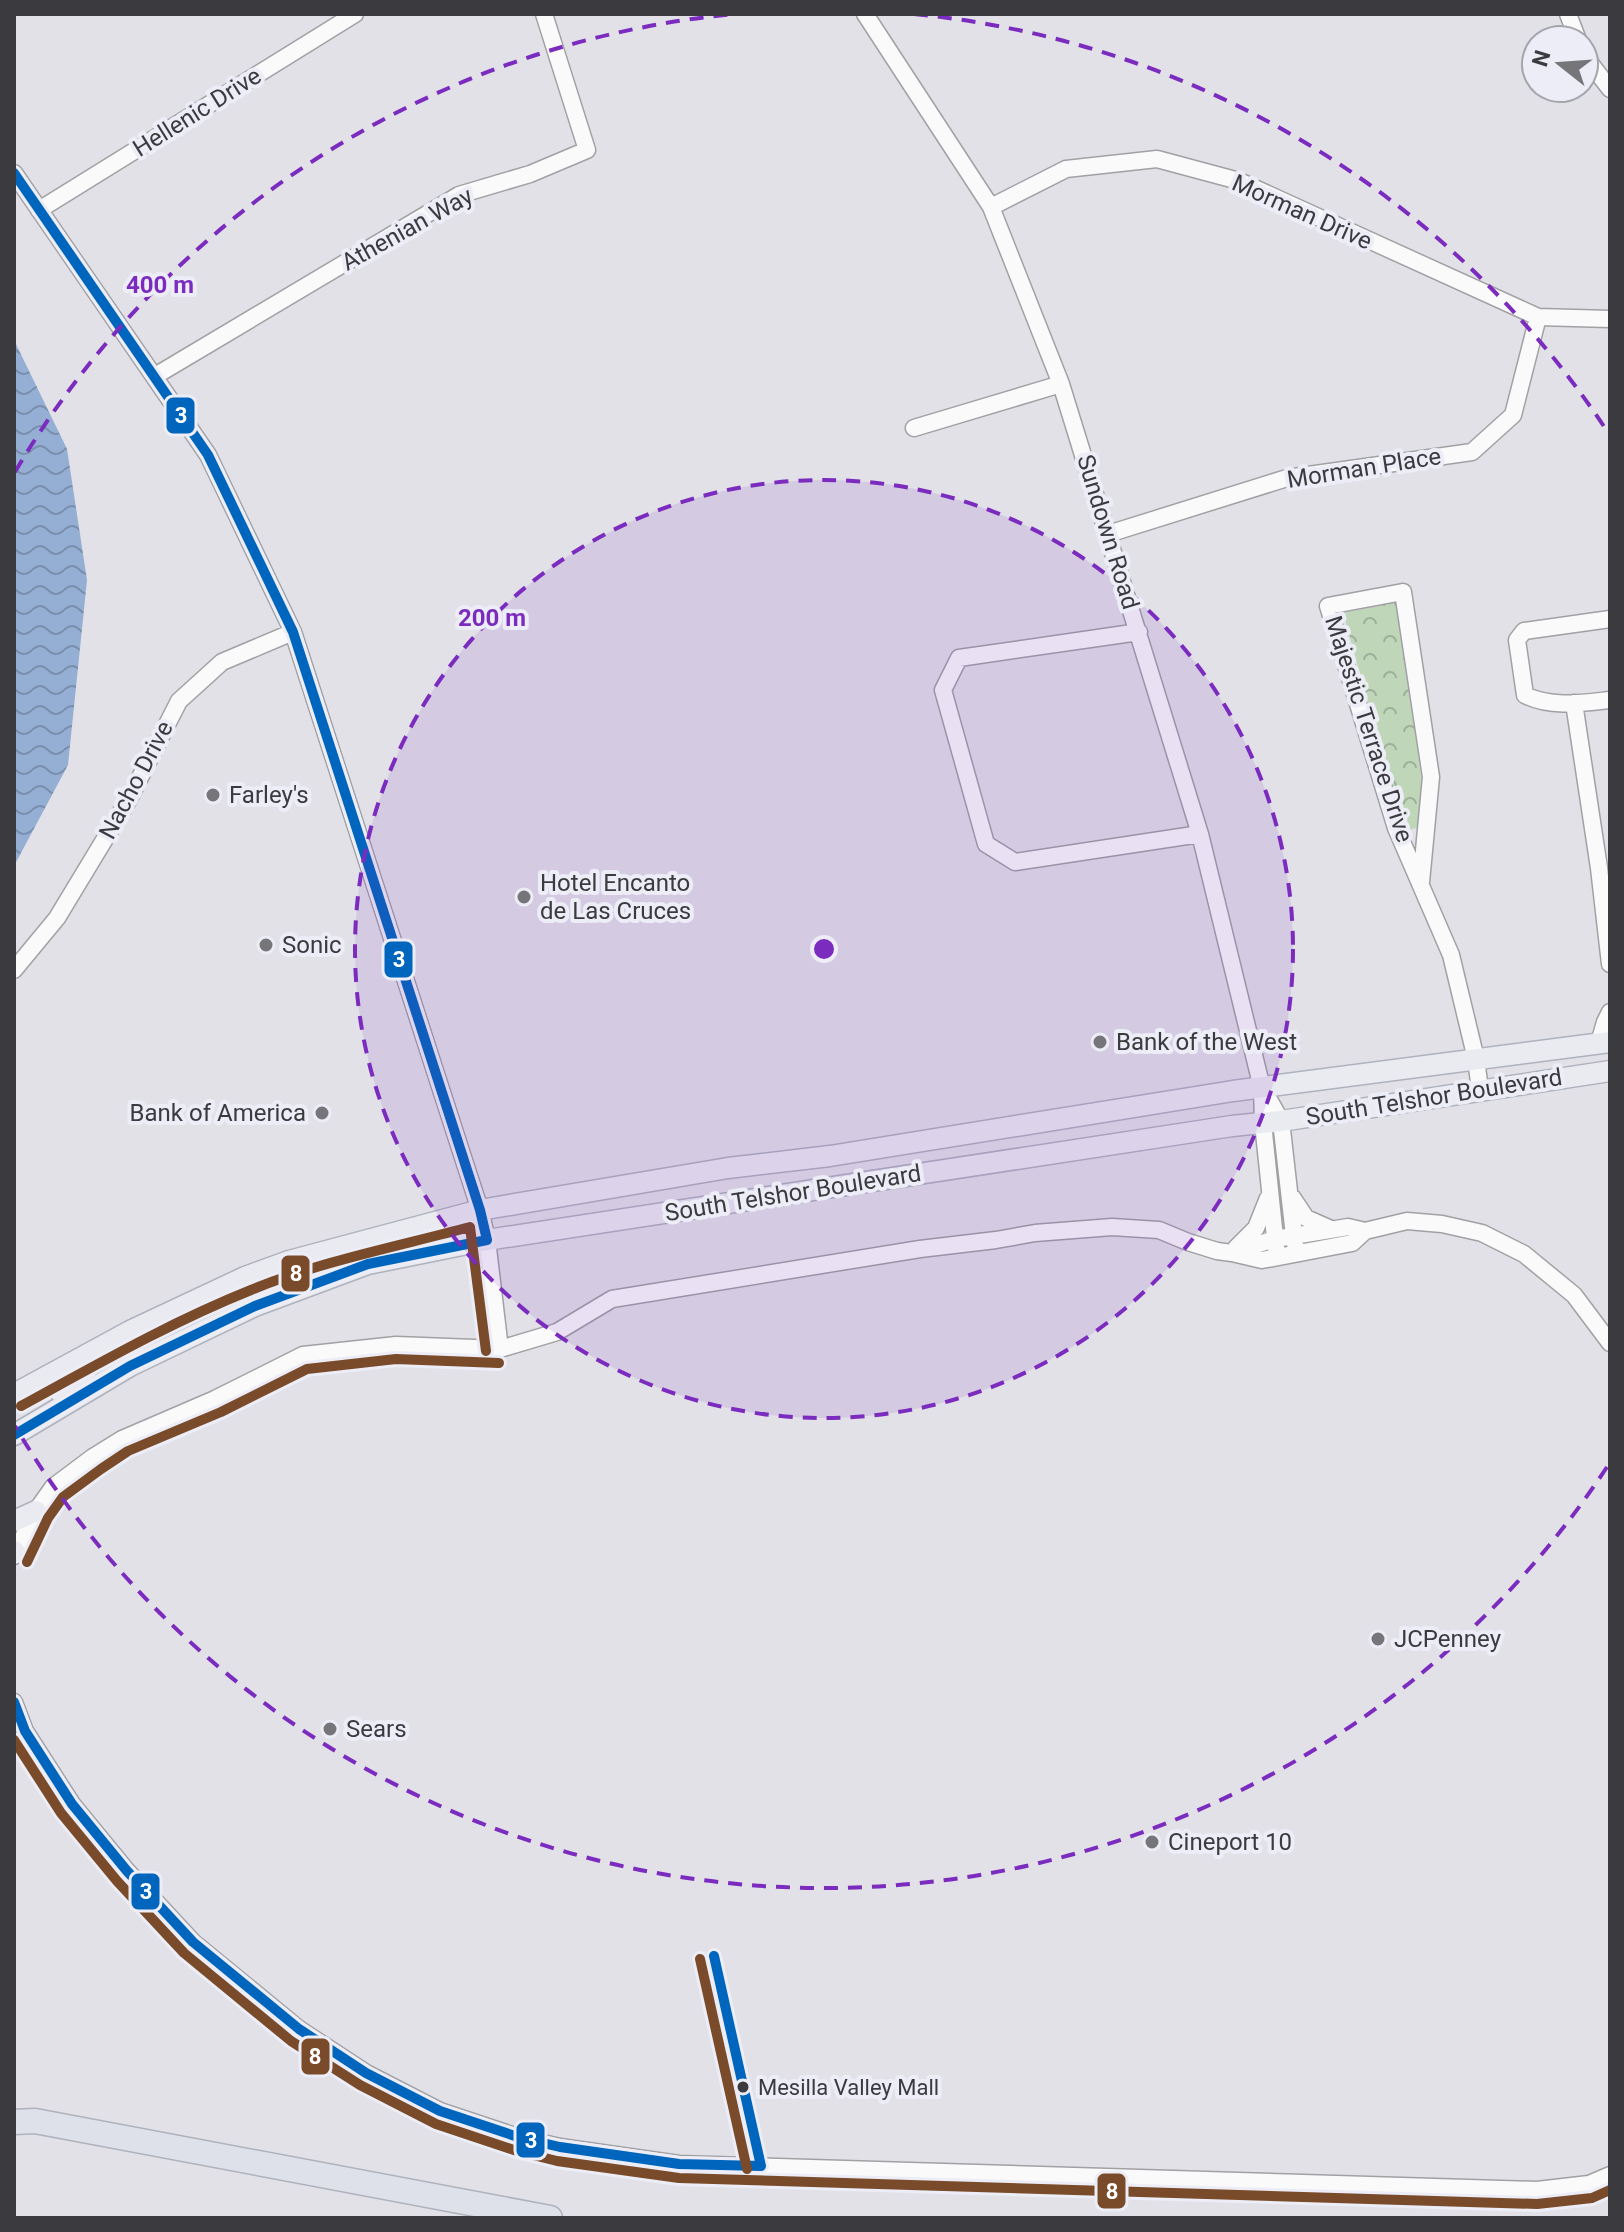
<svg xmlns="http://www.w3.org/2000/svg" width="1624" height="2232" font-family="Roboto,sans-serif">
<style>
.forest{fill:url(#forest-crowns)}
.water{fill:url(#water-waves)}
.lines{fill:none;stroke-linecap:round;stroke-linejoin:round}
.minor-casing{stroke:#a1a1a5;stroke-width:19}
.major-casing{stroke:#aeb2bd;stroke-width:23}
.highway-casing{stroke:#aeb2bd;stroke-width:27}
.minor{stroke:#fafafb;stroke-width:16}
.major{stroke:#eaebf1;stroke-width:20}
.highway{stroke:#dee1ea;stroke-width:24}
.bus-1-casing{stroke:#ecedf6;stroke-width:16}
.bus-2-casing{stroke:#ecedf6;stroke-width:16}
.bus-1{stroke:#0065bd;stroke-width:10}
.bus-2{stroke:#7a4b2a;stroke-width:10}
.ring{fill:none;stroke:#7b2cbf;stroke-width:4;stroke-dasharray:14 10}
.poi-dot{fill:#75757a;stroke:#ecedf6;stroke-width:3}
.bus-dot{fill:#3b3b3f;stroke:#ecedf6;stroke-width:3}
.labels{text-anchor:middle;dominant-baseline:central;stroke-width:8;stroke-linejoin:round;paint-order:stroke}
.bus-label{font-size:22px;fill:#3b3b3f;stroke:#ecedf6;text-anchor:start}
.street-label{font-size:24px;fill:#3b3b3f;stroke:#ecedf6}
.poi-label{font-size:24px;fill:#3b3b3f;stroke:#ecedf6;text-anchor:start}
.centre{fill:#7b2cbf;stroke:#ecedf6;stroke-width:4}
.ring-label{font-size:24px;text-anchor:middle;font-weight:bold;fill:#7b2cbf;stroke:#ecedf6;stroke-width:8;stroke-linejoin:round;paint-order:stroke}
.line-badge{stroke:#ecedf6;stroke-width:3}
.badge-label{font-size:22px;text-anchor:middle;font-weight:bold;fill:#fff}
</style>
<defs>
<pattern id="forest-crowns" width="20" height="18" patternUnits="userSpaceOnUse" patternTransform="scale(2)"><rect width="20" height="18" fill="#c0d6b9"/><path d="M2 6a3 3 0 1 1 6 0M12 15a3 3 0 1 1 6 0" fill="none" stroke="#9daf98"/></pattern>
<pattern id="water-waves" width="16" height="10" patternUnits="userSpaceOnUse" patternTransform="scale(2)"><rect width="16" height="10" fill="#94aed4"/><path d="M0 5q4-4 8 0t8 0" fill="none" stroke="#7a8fad"/></pattern>
</defs>
<rect width="100%" height="100%" fill="#e1e1e7"/>
<!-- forest -->
<path class="forest" d="M 1399,602 L 1423,791 L 1419,827 L 1404,831 L 1343,613 Z"/>
<!-- water -->
<path class="water" d="M 14,340 L 67,449 L 87,580 L 68,765 L 14,866 Z"/>
<g class="lines">
<!-- minor casing -->
<g class="minor-casing">
<path id="minor" d="M 865,14 L 991,207 L 1061,384 L 1200,834 L 1262,1088 L 1263,1123 L 1277,1257
M 1568,14 L 1578,40
M 1584,55 L 1610,89
M 14,173 L 208,455 L 293,632 L 480,1210 L 487,1240 L 500,1349
M 991,207 L 1066,169 L 1157,159 L 1239,181 L 1538,317 L 1610,319
M 39,210 L 355,14
M 155,376 L 459,195 L 530,174 L 587,150 L 544,14
M 914,428 L 1061,384
M 1108,534 L 1287,478 L 1472,452 L 1513,415 L 1538,317
M 1610,619 L 1524,631 L 1517,640 L 1525,695 C 1551,708 1582,703 1610,700
M 1139,632 L 959,658 L 943,690 L 986,844 L 1015,862 L 1200,834
M 1574,703 L 1599,868 L 1610,964
M 1421,882 L 1431,777 L 1403,592 L 1328,606 L 1396,828 L 1451,955 L 1476,1059 L 1480,1090
M 14,970 L 57,918 L 129,799 L 179,701 L 222,662 L 293,632
M 1599,1043 L 1605,1022 L 1610,1012
M 1263,1089 L 1281,1121 L 1295,1244
M 1292,1197 L 1306,1218 L 1331,1229
M 1236,1248 L 1256,1228 L 1268,1198
M 1233,1252 L 1275,1239 L 1348,1227 L 1365,1231 L 1407,1221 L 1442,1224 L 1482,1233 L 1524,1254 L 1574,1295 L 1610,1343
M 14,1556 L 36,1511 L 53,1487 L 93,1457 L 122,1439 L 215,1399 L 303,1355 L 396,1345 L 500,1349 L 557,1332 L 612,1299 L 920,1249 L 996,1240 L 1035,1233 L 1112,1227 L 1159,1230 L 1188,1242 L 1217,1251 L 1232,1253 L 1262,1260 L 1352,1243 L 1365,1231
M 14,1702 L 25,1731 L 72,1804 L 127,1871 L 193,1942 L 299,2029 L 366,2073 L 440,2111 L 521,2138 L 560,2147 L 679,2164 L 1537,2190 L 1589,2184 L 1610,2175"/>
</g>
<!-- major casing -->
<g class="major-casing">
<path id="major" d="M 61,1393 C 80,1380 88,1378 89,1354
M 14,1394 L 130,1331 L 245,1277 L 289,1261 L 480,1210 L 728,1168 L 830,1156 L 1233,1091 L 1610,1042
M 14,1435 L 130,1366 L 255,1306 L 368,1264 L 487,1240 L 1232,1126 L 1281,1121 L 1610,1071
M 14,1521 L 36,1511
M 14,1551 L 15,1552"/>
</g>
<!-- highway casing -->
<g class="highway-casing">
<path id="highway" d="M 14,2122 L 35,2121 L 550,2218"/>
</g>
<!-- minor -->
<use href="#minor" class="minor"/>
<!-- major -->
<use href="#major" class="major"/>
<!-- highway -->
<use href="#highway" class="highway"/>
<!-- bus-1 casing -->
<g class="bus-1-casing">
<path id="bus-1" d="M 14,173 L 208,455 L 293,632 L 480,1210 L 487,1240
M 14,1435 L 130,1366 L 255,1306 L 368,1264 L 487,1240
M 14,1702 L 25,1731 L 72,1804 L 127,1871 L 193,1942 L 299,2029 L 366,2073 L 440,2111 L 521,2138 L 560,2147 L 679,2164 L 761,2166
M 714,1956 L 761,2166"/>
</g>
<!-- bus-2 casing -->
<g class="bus-2-casing">
<path id="bus-2" d="M 21,1406 C 96,1365 171,1322 251,1290 C 318,1262 399,1246 470,1227 L 486,1351
M 27,1562 L 48,1518 L 63,1497 L 101,1469 L 128,1451 L 221,1412 L 307,1369 L 396,1359 L 499,1363
M 14,1740 L 61,1813 L 117,1881 L 184,1953 L 291,2041 L 360,2085 L 436,2124 L 517,2151 L 557,2161 L 679,2178 L 1537,2204 L 1592,2198 L 1610,2190
M 700,1959 L 747,2169"/>
</g>
<!-- bus-1 -->
<use href="#bus-1" class="bus-1"/>
<!-- bus-2 -->
<use href="#bus-2" class="bus-2"/>
</g>
<!-- distance rings -->
<circle cx="824" cy="949" r="469" fill="#7b2cbf" fill-opacity=".12"/>
<g class="ring">
<circle cx="824" cy="949" r="469"/>
<path d="M1607 1467A939 939 0 0 1 15 1426M15 472A939 939 0 0 1 734 14M914 14A939 939 0 0 1 1607 431"/>
</g>
<!-- markers -->
<g class="poi-dot">
<circle cx="213" cy="795" r="8"/>
<circle cx="524" cy="897" r="8"/>
<circle cx="266" cy="945" r="8"/>
<circle cx="1100" cy="1042" r="8"/>
<circle cx="322" cy="1113" r="8"/>
<circle cx="1378" cy="1639" r="8"/>
<circle cx="330" cy="1729" r="8"/>
<circle cx="1152" cy="1842" r="8"/>
</g>
<circle class="bus-dot" cx="743" cy="2087" r="7"/>
<g class="labels">
<!-- bus labels -->
<g class="bus-label">
<text x="758" y="2087">Mesilla Valley Mall</text>
</g>
<!-- street labels -->
<g class="street-label">
<text transform="translate(197 112) rotate(-32)">Hellenic Drive</text>
<text transform="translate(1302 212) rotate(24)">Morman Drive</text>
<text transform="translate(407 229) rotate(-29)">Athenian Way</text>
<text transform="translate(1364 468) rotate(-9)">Morman Place</text>
<text transform="translate(1108 532) rotate(73)">Sundown Road</text>
<text transform="translate(1369 729) rotate(72)">Majestic Terrace Drive</text>
<text transform="translate(136 780) rotate(-62)">Nacho Drive</text>
<text transform="translate(1434 1097) rotate(-9)">South Telshor Boulevard</text>
<text transform="translate(793 1193) rotate(-9)">South Telshor Boulevard</text>
</g>
<!-- poi labels -->
<g class="poi-label">
<text x="229" y="795">Farley's</text>
<text x="540" y="883">Hotel Encanto<tspan x="540" dy="28">de Las Cruces</tspan></text>
<text x="282" y="945">Sonic</text>
<text x="1116" y="1042">Bank of the West</text>
<text x="306" y="1113" text-anchor="end">Bank of America</text>
<text x="1394" y="1639">JCPenney</text>
<text x="346" y="1729">Sears</text>
<text x="1168" y="1842">Cineport 10</text>
</g>
</g>
<circle cx="824" cy="949" r="12" class="centre"/>
<g class="ring-label">
<text x="160" y="293">400 m</text>
<text x="492" y="626">200 m</text>
</g>
<g class="line-badge">
<rect x="165" y="396" width="31" height="39" rx="8" fill="#0065bd"/>
<rect x="383" y="940" width="31" height="39" rx="8" fill="#0065bd"/>
<rect x="280" y="1254" width="31" height="39" rx="8" fill="#7a4b2a"/>
<rect x="130" y="1872" width="31" height="39" rx="8" fill="#0065bd"/>
<rect x="300" y="2037" width="31" height="39" rx="8" fill="#7a4b2a"/>
<rect x="515" y="2121" width="31" height="38" rx="8" fill="#0065bd"/>
<rect x="1096" y="2172" width="31" height="38" rx="8" fill="#7a4b2a"/>
</g>
<g class="badge-label">
<text x="181" y="423">3</text>
<text x="399" y="967">3</text>
<text x="296" y="1281">8</text>
<text x="146" y="1899">3</text>
<text x="315" y="2064">8</text>
<text x="531" y="2148">3</text>
<text x="1112" y="2199">8</text>
</g>
<!-- border -->
<rect width="1624" height="2232" fill="none" stroke="#3b3b3f" stroke-width="32"/>
<!-- north arrow -->
<g transform="translate(1560 64) rotate(287)"><circle r="38" fill="#ecedf6" stroke="#a5a6ad" stroke-width="2"/>
<path d="M0-6L14 30L0 20L-14 30Z" fill="#75757a"/>
<text y="-12" font-size="22" font-weight="bold" text-anchor="middle" fill="#3b3b3f">N</text>
</g>
</svg>
